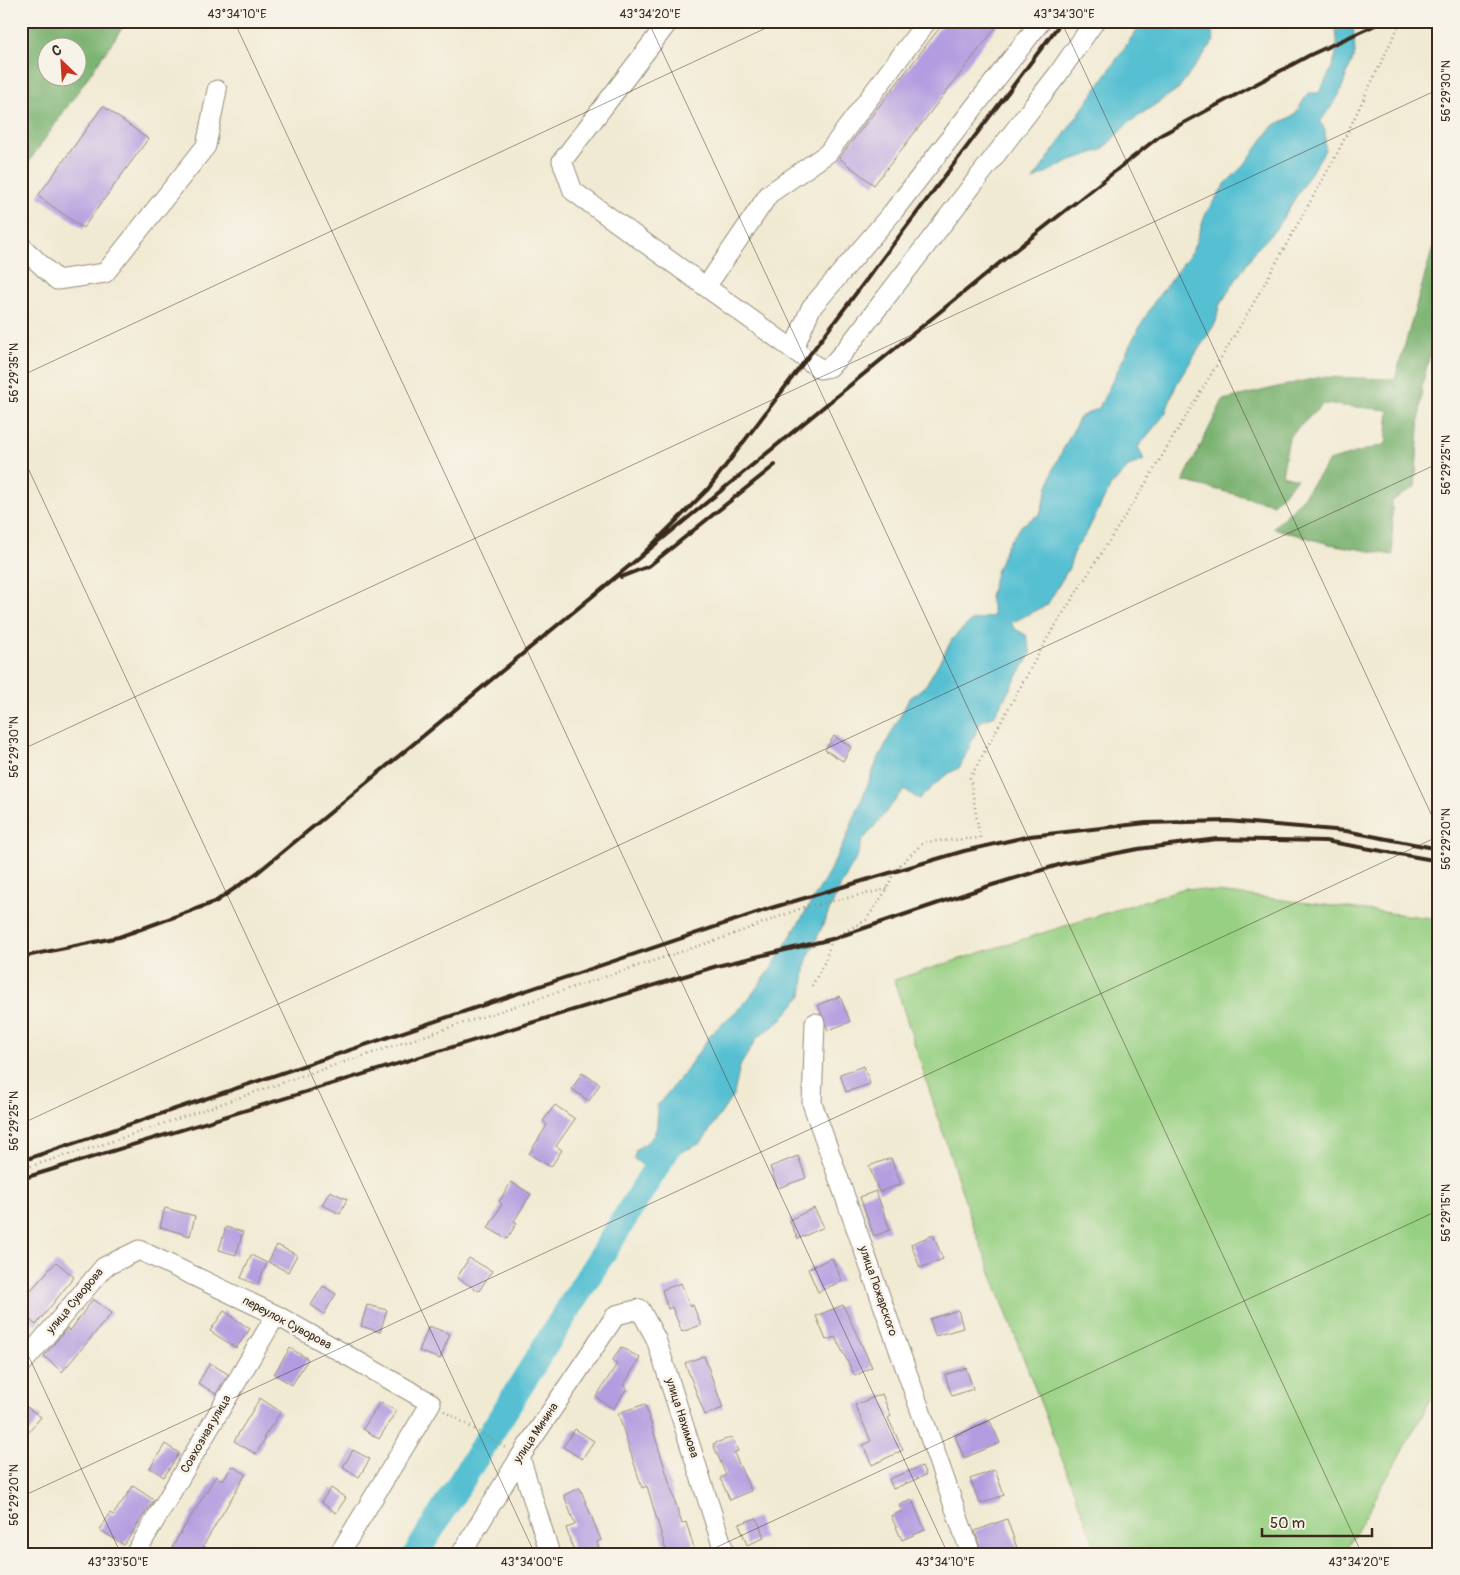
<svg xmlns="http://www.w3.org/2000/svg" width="1460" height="1575" font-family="Pangolin,sans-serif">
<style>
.green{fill:#98d083;stroke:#6a7d50}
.forest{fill:#7ab271;stroke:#5a6e48;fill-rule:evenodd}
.water{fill:#56c0d2;stroke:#487578}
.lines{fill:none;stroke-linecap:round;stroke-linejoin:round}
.river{stroke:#56c0d2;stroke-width:26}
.building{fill:#b49ce0}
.minor-casing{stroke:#968a78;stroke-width:21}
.path{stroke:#968a78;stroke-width:2.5;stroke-dasharray:1 4;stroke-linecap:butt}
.minor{stroke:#fff;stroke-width:19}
.rail{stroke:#3b2a1e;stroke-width:4}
.ticks{fill:none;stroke:#3b2a1e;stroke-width:1;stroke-opacity:0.45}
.labels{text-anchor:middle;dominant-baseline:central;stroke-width:5;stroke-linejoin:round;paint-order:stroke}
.street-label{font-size:12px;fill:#3b2a1e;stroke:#f7f3e8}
.neatline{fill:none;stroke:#3b2a1e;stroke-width:2}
.ticks-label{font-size:12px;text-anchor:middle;fill:#3b2a1e}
</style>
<rect width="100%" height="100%" fill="#f7f3e8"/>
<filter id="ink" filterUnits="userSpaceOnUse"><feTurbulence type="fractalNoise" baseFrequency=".02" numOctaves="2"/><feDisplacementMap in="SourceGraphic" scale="10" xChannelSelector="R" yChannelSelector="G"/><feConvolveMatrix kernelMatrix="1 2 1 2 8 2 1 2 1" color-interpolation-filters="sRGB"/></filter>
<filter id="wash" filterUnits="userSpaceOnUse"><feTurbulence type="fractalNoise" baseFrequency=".0096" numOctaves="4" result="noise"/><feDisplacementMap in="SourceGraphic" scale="20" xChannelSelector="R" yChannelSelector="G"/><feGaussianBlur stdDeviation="1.12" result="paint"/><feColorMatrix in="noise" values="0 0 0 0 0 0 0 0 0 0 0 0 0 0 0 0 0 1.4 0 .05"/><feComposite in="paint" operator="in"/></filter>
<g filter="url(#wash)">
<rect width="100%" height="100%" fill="#f1ead3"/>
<!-- green -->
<path class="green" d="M 1185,888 L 1439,919 L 1439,1385 L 1344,1554 L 1101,1554 L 1097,1551 L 971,1220 L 894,980 Z"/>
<!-- forest -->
<path class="forest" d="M 21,21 L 127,21 L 21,173 ZM 48,48 L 78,48 L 78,78 L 48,78 Z
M 1439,226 L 1439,320 L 1422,385 L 1415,487 L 1392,501 L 1393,555 L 1329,544 L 1273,528 L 1300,501 L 1329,461 L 1386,444 L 1389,410 L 1323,404 L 1289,437 L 1282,475 L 1297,479 L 1273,504 L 1183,481 L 1223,400 L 1320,377 L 1395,379 Z"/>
<!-- water -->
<path class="water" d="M 1143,21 L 1209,21 L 1214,41 L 1178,89 L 1128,123 L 1102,150 L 1066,162 L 1033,180 Z
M 1332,21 L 1353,21 L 1355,53 L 1339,95 L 1320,122 L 1325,130 L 1325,150 L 1276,229 L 1254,252 L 1219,306 L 1216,322 L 1177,383 L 1165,414 L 1138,447 L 1144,460 L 1129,466 L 1110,487 L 1086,534 L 1075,549 L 1069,568 L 1047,605 L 1011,623 L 1015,629 L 1026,635 L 1031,653 L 994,716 L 981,721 L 960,767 L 943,777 L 919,799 L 904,790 L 862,841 L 857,857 L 841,885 L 806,962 L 802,995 L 779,1022 L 757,1038 L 740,1066 L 734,1094 L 701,1143 L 675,1155 L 663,1180 L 634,1159 L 636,1149 C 658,1137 658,1130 657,1106 L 684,1073 L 711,1034 L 746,1002 L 771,969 L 824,881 L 846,839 L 877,761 L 909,699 L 926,685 L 953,638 L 971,621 L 994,616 L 990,597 L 996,572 L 1007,545 L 1022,525 L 1040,514 L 1054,467 L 1080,417 L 1099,408 L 1133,339 L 1154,302 L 1193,250 L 1206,213 L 1225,184 L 1244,165 L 1273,126 L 1295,115 L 1308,93 L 1319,93 C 1331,71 1345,46 1332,21 Z"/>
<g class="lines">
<!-- river -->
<path class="river" d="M 416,1554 L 672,1142"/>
</g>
<g id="blocks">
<!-- building -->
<path class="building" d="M 945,21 L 1001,21 L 874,185 L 839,158 Z
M 103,106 L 148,139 L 83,228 L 38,196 Z
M 834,736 L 851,747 L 843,761 L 825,750 Z
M 840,996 L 850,1022 L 828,1030 L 818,1005 Z
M 864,1066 L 870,1084 L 846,1092 L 840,1074 Z
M 582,1073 L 600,1084 L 589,1101 L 572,1089 Z
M 555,1105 L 575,1119 L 556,1146 L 562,1150 L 551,1167 L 529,1154 L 547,1125 L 543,1121 Z
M 798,1156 L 806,1178 L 778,1188 L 770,1167 Z
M 891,1158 L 901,1184 L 879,1192 L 869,1166 Z
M 511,1182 L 531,1194 L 514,1221 L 517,1223 L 507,1239 L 488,1228 L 502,1204 L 499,1202 Z
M 330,1191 L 347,1199 L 340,1214 L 322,1205 Z
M 876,1191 L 890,1230 L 874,1236 L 860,1197 Z
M 165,1208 L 195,1216 L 190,1236 L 160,1227 Z
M 814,1208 L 824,1227 L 798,1239 L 789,1220 Z
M 226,1227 L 243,1232 L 236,1255 L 219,1250 Z
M 933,1235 L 943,1259 L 920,1268 L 911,1244 Z
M 277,1245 L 297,1255 L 288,1272 L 268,1262 Z
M 251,1255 L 267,1263 L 257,1285 L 241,1278 Z
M 469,1258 L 492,1271 L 479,1291 L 457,1278 Z
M 832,1258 L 842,1281 L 818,1292 L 808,1269 Z
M 56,1262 L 74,1277 L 36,1325 L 21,1312 L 21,1301 Z
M 681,1283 L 690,1306 L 693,1305 L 701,1325 L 682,1332 L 672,1307 L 668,1309 L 662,1290 Z
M 323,1286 L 336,1294 L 324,1314 L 311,1305 Z
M 93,1299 L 112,1313 L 62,1372 L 44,1356 L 67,1328 L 70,1331 Z
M 367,1305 L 387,1310 L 380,1332 L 361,1326 Z
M 843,1305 L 872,1367 L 855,1376 L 835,1337 L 826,1340 L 816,1316 Z
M 958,1310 L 963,1328 L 935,1336 L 930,1319 Z
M 224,1311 L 250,1329 L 236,1348 L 210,1331 Z
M 429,1326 L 450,1334 L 440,1359 L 419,1351 Z
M 621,1347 L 640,1358 L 623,1386 L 627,1388 L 613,1409 L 596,1397 L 617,1364 L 612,1361 Z
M 290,1348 L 308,1359 L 292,1385 L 274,1374 Z
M 704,1356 L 723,1408 L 705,1415 L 685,1363 Z
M 210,1363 L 228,1374 L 216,1394 L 198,1383 Z
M 966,1368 L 973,1389 L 952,1396 L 945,1375 Z
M 882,1394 L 891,1416 L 888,1418 L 903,1450 L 872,1465 L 863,1445 L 871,1441 L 855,1405 Z
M 260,1398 L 281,1412 L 263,1438 L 265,1439 L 256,1454 L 234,1441 Z
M 380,1402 L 396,1411 L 379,1439 L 363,1429 Z
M 21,1403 L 41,1417 L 28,1433 L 21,1428 Z
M 645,1404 L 682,1524 L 686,1522 L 696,1554 L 667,1554 L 647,1486 L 642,1488 L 618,1413 Z
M 990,1421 L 1000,1443 L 964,1458 L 955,1436 Z
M 575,1429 L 594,1441 L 582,1459 L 563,1447 Z
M 732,1437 L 738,1451 L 734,1453 L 751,1491 L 730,1500 L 720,1478 L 726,1475 L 713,1444 Z
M 165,1444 L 179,1453 L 164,1477 L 150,1468 Z
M 353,1450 L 370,1459 L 359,1477 L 343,1467 Z
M 232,1466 L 246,1474 L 203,1546 L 214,1554 L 182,1554 L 172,1547 L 216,1476 L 223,1480 Z
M 922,1466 L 926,1475 L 893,1489 L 889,1479 Z
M 995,1470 L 1004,1495 L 980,1504 L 970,1479 Z
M 133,1486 L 154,1500 L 124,1545 L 100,1530 L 110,1513 L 113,1515 Z
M 331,1488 L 346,1498 L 336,1513 L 321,1502 Z
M 580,1488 L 601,1540 L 597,1542 L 601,1554 L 575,1554 L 566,1528 L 575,1525 L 564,1495 Z
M 912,1500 L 925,1530 L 902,1540 L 891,1516 L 902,1511 L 899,1505 Z
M 757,1518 L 764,1538 L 747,1545 L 739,1524 Z
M 1007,1519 L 1019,1554 L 982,1554 L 975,1531 Z"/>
</g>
</g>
<g filter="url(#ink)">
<use href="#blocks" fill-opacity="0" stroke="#968a78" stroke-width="1"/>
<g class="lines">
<!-- minor casing -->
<g class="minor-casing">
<path id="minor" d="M 669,21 L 562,161 L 573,191 L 820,369 L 830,367 L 847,348 L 1058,74 L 1095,21
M 21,246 L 57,280 L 105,273 L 206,146 L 217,90
M 706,287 L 769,194 L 828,153 L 927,21
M 793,350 L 811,308 L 892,213 L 1041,21
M 815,1023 L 812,1103 L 971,1554
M 21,1365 L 104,1267 L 139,1250 L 276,1315 L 431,1403 L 339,1554
M 520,1457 L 550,1554
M 135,1554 L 276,1315
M 461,1554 L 520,1457 L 616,1315 L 640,1309 L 656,1339 L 725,1554"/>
</g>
<!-- path -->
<path class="path" d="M 812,986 L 825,961 L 832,939 L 866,920 L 887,889 L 895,870 L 924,842 L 980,838 L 970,778 L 1048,637 L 1141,491 L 1248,313 L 1338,152 L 1401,21
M 21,1169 L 101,1145 L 305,1075 L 726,937 L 802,908 L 887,889
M 444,1411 L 506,1448"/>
<!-- minor -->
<use href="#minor" class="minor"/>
<!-- rail -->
<path class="rail" d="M 1062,21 L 708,489 L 640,557 L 1013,252 L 1161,135 L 1310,55 L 1384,21
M 1439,533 L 1439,546
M 621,577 L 649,566 L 775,465
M 21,957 L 119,937 L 215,902 L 257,873 L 640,557
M 21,1161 L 771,908 L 964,851 L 1030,836 L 1146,823 L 1228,821 L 1346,831 L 1439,849
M 21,1179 L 717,966 L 832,939 L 989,886 L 1062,864 L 1138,849 L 1217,839 L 1325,841 L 1439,861"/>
</g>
</g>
<!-- ticks -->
<path class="ticks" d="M 234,21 L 948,1554M 648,21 L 1362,1554M 1061,21 L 1439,831M 21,376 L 781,21M 21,453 L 535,1554M 21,750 L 1439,89M 21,1124 L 1439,463M 21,1340 L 121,1554M 21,1497 L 1439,836M 702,1554 L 1439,1210"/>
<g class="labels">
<!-- street labels -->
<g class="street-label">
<text transform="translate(878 1291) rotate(71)">улица Пожарского</text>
<text transform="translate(75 1301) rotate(-50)">улица Суворова</text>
<text transform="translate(287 1323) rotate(28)">переулок Суворова</text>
<text transform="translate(682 1418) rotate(72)">улица Нахимова</text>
<text transform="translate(536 1433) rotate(-56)">улица Минина</text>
<text transform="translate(206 1434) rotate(-60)">Совхозная улица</text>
</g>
</g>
<!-- margin -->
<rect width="1460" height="1575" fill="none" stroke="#f7f3e8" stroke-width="55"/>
<!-- north arrow -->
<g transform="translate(62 62) rotate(335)"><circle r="24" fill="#f7f3e8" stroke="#aca397"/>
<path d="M0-4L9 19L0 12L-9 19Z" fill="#c8321e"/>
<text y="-8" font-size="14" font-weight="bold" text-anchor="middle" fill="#3b2a1e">С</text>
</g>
<!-- scale -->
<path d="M1262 1528v8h110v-8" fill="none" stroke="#3b2a1e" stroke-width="2.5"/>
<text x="1270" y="1528" font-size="15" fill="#3b2a1e" stroke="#f7f3e8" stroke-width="4" paint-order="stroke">50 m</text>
<rect x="28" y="28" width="1404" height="1520" class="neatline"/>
<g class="ticks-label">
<text x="237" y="18">43°34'10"E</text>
<text x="650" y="18">43°34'20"E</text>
<text x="1064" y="18">43°34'30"E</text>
<text transform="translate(1446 91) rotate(-90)" y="4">56°29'30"N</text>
<text transform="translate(14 373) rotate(-90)" y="4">56°29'35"N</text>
<text transform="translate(1446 465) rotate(-90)" y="4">56°29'25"N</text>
<text transform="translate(14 747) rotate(-90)" y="4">56°29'30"N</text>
<text transform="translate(1446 839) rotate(-90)" y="4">56°29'20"N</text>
<text transform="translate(14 1121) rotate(-90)" y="4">56°29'25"N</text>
<text transform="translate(1446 1213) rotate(-90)" y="4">56°29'15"N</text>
<text transform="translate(14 1495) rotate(-90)" y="4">56°29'20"N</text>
<text x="118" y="1566">43°33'50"E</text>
<text x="532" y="1566">43°34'00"E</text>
<text x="945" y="1566">43°34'10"E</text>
<text x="1359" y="1566">43°34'20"E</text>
</g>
</svg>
